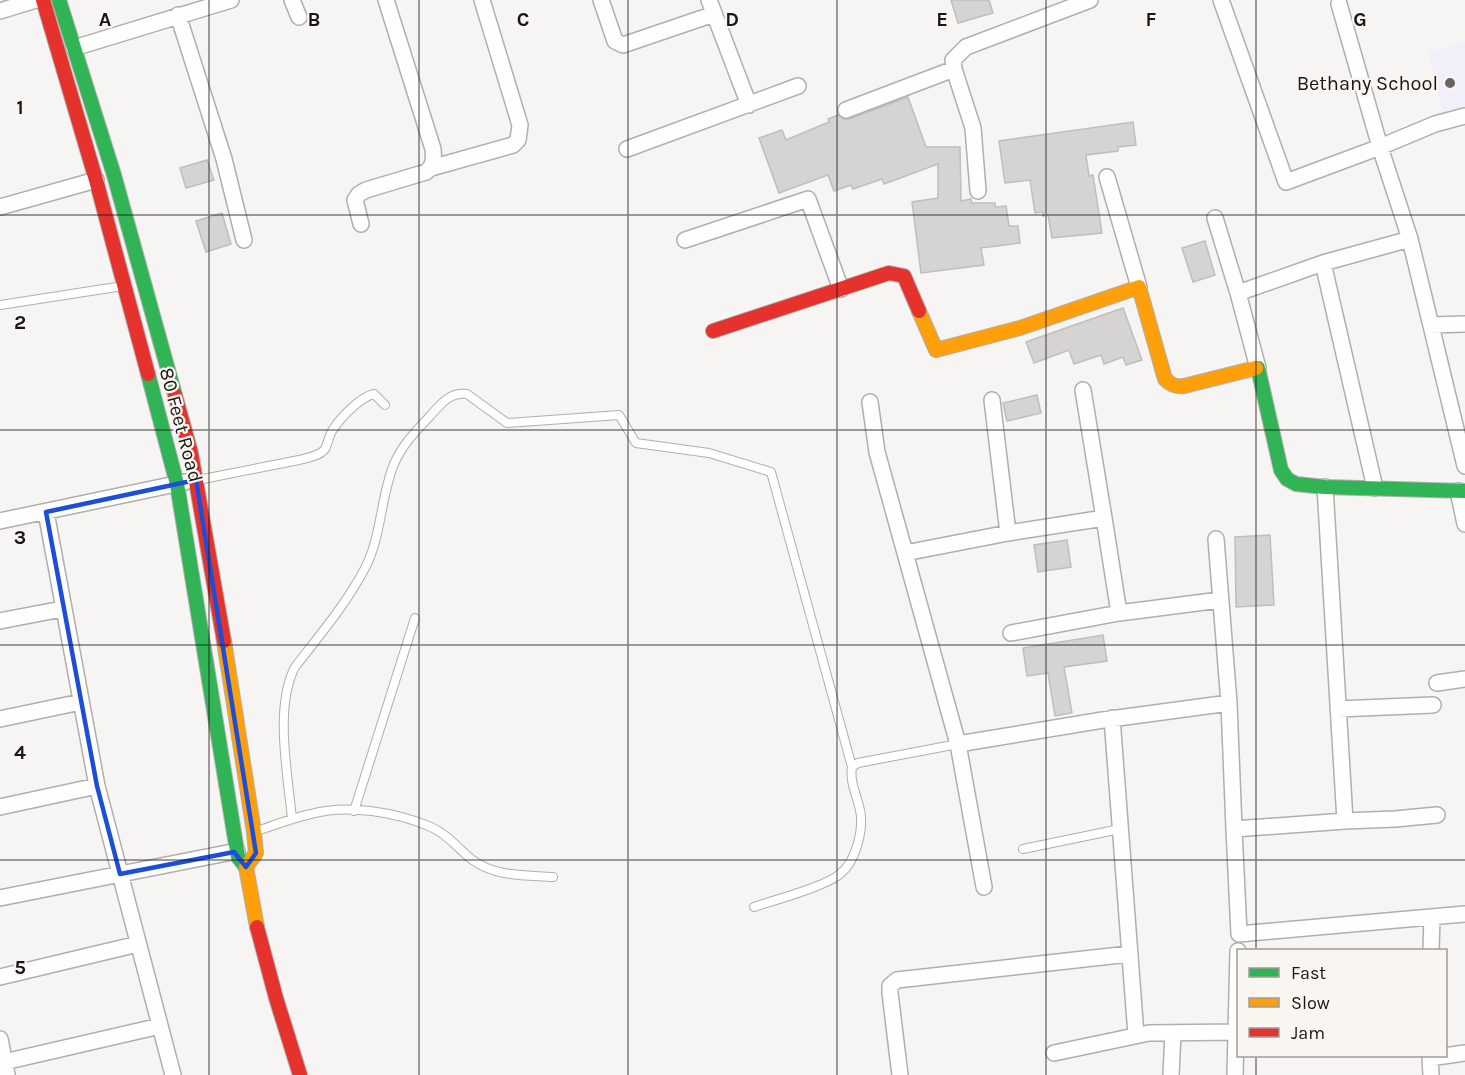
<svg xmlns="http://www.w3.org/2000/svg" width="1465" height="1075" font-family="Karla,sans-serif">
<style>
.education{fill:#f2eefa}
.building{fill:#d5d4d3;stroke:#bfbebd;stroke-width:1.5}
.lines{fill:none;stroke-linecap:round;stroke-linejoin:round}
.lane-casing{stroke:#b0afad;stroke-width:10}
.street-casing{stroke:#b0afad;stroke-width:18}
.fast-casing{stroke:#b0afad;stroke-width:16}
.slow-casing{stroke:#b0afad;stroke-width:16}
.jam-casing{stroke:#b0afad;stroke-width:16}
.lane{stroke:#fefefd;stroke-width:8}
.street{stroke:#fefefd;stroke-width:15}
.fast{stroke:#30b455;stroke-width:14}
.slow{stroke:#ff9f0a;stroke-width:14}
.jam{stroke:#e5322d;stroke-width:14}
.marked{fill:none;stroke:#1d4ed8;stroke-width:4.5;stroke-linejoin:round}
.grid{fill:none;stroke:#181716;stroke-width:1.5;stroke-opacity:0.55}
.poi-dot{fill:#666563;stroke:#f9f5f1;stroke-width:2}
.labels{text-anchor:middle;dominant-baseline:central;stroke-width:4.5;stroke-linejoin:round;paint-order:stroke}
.poi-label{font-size:20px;fill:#181716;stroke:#f9f5f1;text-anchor:end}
.street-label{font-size:20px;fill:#181716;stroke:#f9f5f1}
.grid-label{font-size:20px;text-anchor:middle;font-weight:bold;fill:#181716;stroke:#f9f5f1;stroke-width:4.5;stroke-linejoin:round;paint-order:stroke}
</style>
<rect width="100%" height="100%" fill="#f7f5f3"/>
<!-- education -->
<path class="education" d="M 1465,42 L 1465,114 L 1444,117 L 1428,52 Z"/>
<!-- building -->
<path class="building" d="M 951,0 L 989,0 L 993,13 L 958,23 Z
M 908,97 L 926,147 L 960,147 L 961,201 L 971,199 L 972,203 L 995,203 L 995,207 L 1006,206 L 1009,226 L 1018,226 L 1020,243 L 981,248 L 984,265 L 921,273 L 912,202 L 938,198 L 938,164 L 884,184 L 882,179 L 853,189 L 851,185 L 834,191 L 828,175 L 779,193 L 759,138 L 782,130 L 786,140 L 829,122 L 828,119 L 838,115 L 844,119 L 849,119 Z
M 1133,122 L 1136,145 L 1118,147 L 1118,151 L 1086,155 L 1089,176 L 1093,175 L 1102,233 L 1052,238 L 1048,215 L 1043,216 L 1043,212 L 1035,213 L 1030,180 L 1005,183 L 999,141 Z
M 207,160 L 214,180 L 186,188 L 180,168 Z
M 222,213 L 231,244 L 206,252 L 196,221 Z
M 1205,241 L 1215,275 L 1193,282 L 1182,248 Z
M 1123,308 L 1142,360 L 1126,365 L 1123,357 L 1104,364 L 1101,355 L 1074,364 L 1069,350 L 1034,363 L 1026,342 Z
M 1037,395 L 1041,413 L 1007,421 L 1003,403 Z
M 1270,535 L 1274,605 L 1236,607 L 1235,537 Z
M 1067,540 L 1071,567 L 1038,572 L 1034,545 Z
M 1103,635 L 1107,661 L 1064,667 L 1072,713 L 1055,716 L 1048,673 L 1027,676 L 1023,648 Z"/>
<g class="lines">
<!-- lane casing -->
<g class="lane-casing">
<path id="lane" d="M 0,305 L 123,286
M 198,480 L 299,460 C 307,458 320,456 325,449 C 328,443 329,436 332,431 C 340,418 360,397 374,394 L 385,405
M 354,811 L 415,618
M 292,819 C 288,775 274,707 295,667 C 319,636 346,604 364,570 C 382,537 380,498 394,464 C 402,445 416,431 430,416 C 441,404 449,392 467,394 L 507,423 L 619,415 L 636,443 L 709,453 L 771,472 L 852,767
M 254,832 C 273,826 291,818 311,814 C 348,804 396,812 431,827 C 449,835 459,850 474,861 C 497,877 526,875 553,877
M 1023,849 L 1120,829
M 754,907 C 774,900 828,886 841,873 C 855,862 862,834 861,817 C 860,800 849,785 852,767 L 858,763 L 958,744"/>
</g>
<!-- street casing -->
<g class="street-casing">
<path id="street" d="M 292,0 L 299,17
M 601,0 L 615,41 L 623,45 L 714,14
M 709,0 L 749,105
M 1221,0 L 1286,182 L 1380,147 L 1435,124 L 1465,116
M 1339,4 L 1380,147 L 1410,239 L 1465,466
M 0,11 L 36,0
M 178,15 L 224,159 L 244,240
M 74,48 L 231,0
M 846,110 L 954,69
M 627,149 L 798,86
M 431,168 L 513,145 L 518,140 L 520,125 L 482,0
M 1107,177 L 1139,287
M 978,191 L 973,128 L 954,69 L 953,60 L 966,47 L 1090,0
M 0,207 L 96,180
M 1215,218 L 1238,293 L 1258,368
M 361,224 L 355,200 L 359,194 L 366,190 L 426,172 C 434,166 434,159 433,149 L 386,0
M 685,240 L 808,199 L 841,289
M 1323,263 L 1375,488
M 1238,293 L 1323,263 L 1410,239
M 1431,325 L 1465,324
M 1083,390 L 1104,518
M 992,400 L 1008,533
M 870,402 L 877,452 L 958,744 L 1103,720 L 1229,703
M 1325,487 L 1345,821 L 1395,819 L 1437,815
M 1458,491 L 1465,524
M 46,512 L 97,786 L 173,1075
M 0,521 L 185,482
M 1216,539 L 1229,703 L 1234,829
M 905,553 L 1008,533 L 1104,518 L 1119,613 L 1220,600
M 0,621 L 62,609
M 1011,633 L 1119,613
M 1437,683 L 1465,679
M 1338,709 L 1433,705
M 1112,718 L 1136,1035
M 0,719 L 81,702
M 958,744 L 984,887
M 0,807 L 97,786
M 1345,821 L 1234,829 L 1239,934 L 1465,914
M 0,898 L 237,851
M 1431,950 L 1432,918
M 0,977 L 138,944
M 0,1039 L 7,1075
M 1054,1053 L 1149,1033 L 1238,1032
M 1430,1056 L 1430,1058 L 1465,1053
M 1430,1058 L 1431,1075
M 0,1063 L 160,1026
M 900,1075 L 890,993 L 890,986 L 897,980 L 1129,954
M 1171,1075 L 1173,1033
M 1235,1075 L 1238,951"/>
</g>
<!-- fast casing -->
<g class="fast-casing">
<path id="fast" d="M 59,0 L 114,175 L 175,395
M 1256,368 L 1258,368 L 1281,470 L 1287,479 L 1296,484 L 1325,487 L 1465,491
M 148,374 L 177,484 L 238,857 L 246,867"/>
</g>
<!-- slow casing -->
<g class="slow-casing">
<path id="slow" d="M 919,311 L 936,350 L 1020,328 L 1139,287 L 1165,379 C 1171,385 1176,387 1184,386 L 1256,368
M 224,641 L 254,832 L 256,853 L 246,867 L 257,927"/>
</g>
<!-- jam casing -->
<g class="jam-casing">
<path id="jam" d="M 43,0 L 96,180 L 148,374
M 713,331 L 889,273 L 904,276 L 919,311
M 175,395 L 191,453 L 224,641
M 257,927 L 276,998 L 300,1075"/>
</g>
<!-- lane -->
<use href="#lane" class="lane"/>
<!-- street -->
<use href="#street" class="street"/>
<!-- fast -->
<use href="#fast" class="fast"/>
<!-- slow -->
<use href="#slow" class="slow"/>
<!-- jam -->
<use href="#jam" class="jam"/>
</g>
<!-- marked area -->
<path class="marked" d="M 196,480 L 256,853 L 246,867 L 234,852 L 120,874 L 97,786 L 46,512 Z"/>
<!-- grid -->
<path class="grid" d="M 209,0 L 209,1075M 419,0 L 419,1075M 628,0 L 628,1075M 837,0 L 837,1075M 1046,0 L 1046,1075M 1256,0 L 1256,950M 0,215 L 1465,215M 0,430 L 1465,430M 0,645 L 1465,645M 0,860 L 1465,860M 1256,1056 L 1256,1075"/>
<!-- markers -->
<circle class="poi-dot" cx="1450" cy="83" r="6"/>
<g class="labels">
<!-- poi labels -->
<g class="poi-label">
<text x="1438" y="83">Bethany School</text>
</g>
<!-- street labels -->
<g class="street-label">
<text transform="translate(181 425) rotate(75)">80 Feet Road</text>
</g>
</g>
<g class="grid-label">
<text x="105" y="26">A</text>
<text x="314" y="26">B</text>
<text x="523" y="26">C</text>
<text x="732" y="26">D</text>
<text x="942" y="26">E</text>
<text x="1151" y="26">F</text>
<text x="1360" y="26">G</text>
<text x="20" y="114">1</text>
<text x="20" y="329">2</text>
<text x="20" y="544">3</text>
<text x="20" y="759">4</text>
<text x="20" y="974">5</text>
</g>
<!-- legend -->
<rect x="1237" y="949" width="210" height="108" fill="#f9f5f1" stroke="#9f9c99" stroke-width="1.5"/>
<rect x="1249" y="968" width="30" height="9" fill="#30b455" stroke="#9f9c99" stroke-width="1.5"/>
<text x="1291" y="979" font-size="18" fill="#181716">Fast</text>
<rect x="1249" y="998" width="30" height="9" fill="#ff9f0a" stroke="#9f9c99" stroke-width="1.5"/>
<text x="1291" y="1009" font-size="18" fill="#181716">Slow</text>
<rect x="1249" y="1028" width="30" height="9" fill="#e5322d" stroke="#9f9c99" stroke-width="1.5"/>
<text x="1291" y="1039" font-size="18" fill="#181716">Jam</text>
</svg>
